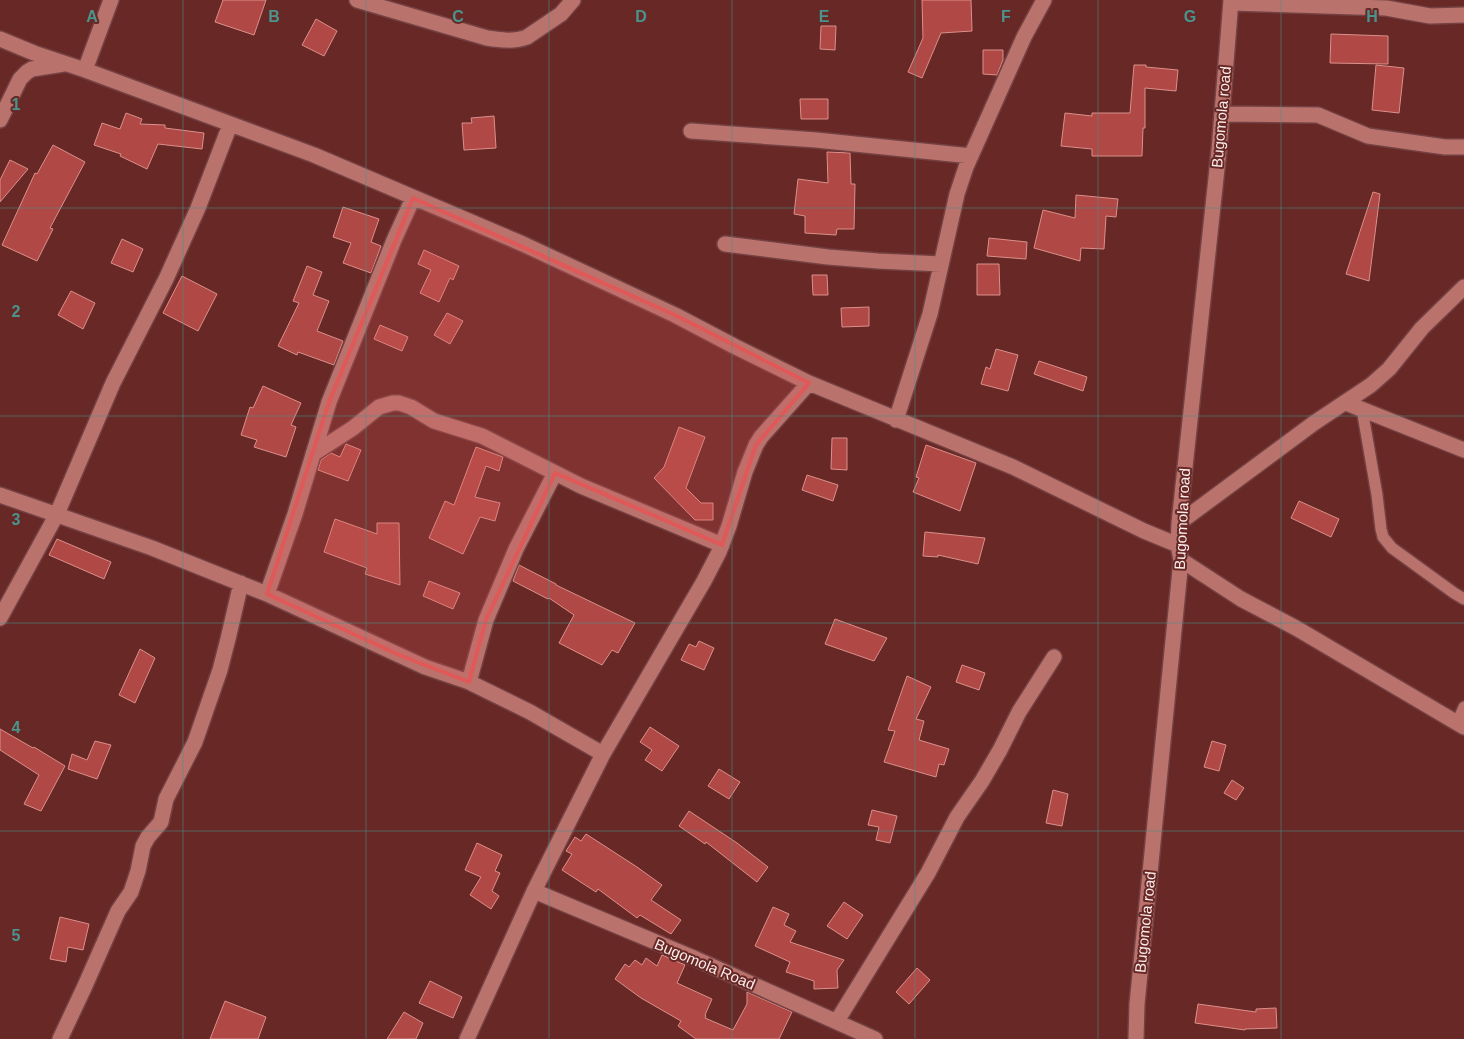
<svg xmlns="http://www.w3.org/2000/svg" width="1464" height="1039" font-family="Arial,sans-serif">
<style>
.building{fill:#b04845;stroke:#db908b}
.lines{fill:none;stroke-linecap:round;stroke-linejoin:round}
.lane-casing{stroke:#744142;stroke-width:14}
.street-casing{stroke:#744142;stroke-width:18}
.lane{stroke:#ba726d;stroke-width:11}
.street{stroke:#ba726d;stroke-width:15}
.marked{fill:#e05958;fill-opacity:0.2;stroke:#e05958;stroke-width:4;stroke-linejoin:round}
.grid{fill:none;stroke:#4a948d;stroke-width:1;stroke-opacity:0.55}
.labels{text-anchor:middle;dominant-baseline:central;stroke-width:4;stroke-linejoin:round;paint-order:stroke}
.street-label{font-size:15px;fill:#fcecea;stroke:#672826}
.grid-label{font-size:16px;text-anchor:middle;font-weight:bold;fill:#4a948d;stroke:#672826;stroke-width:4;stroke-linejoin:round;paint-order:stroke}
</style>
<rect width="100%" height="100%" fill="#672826"/>
<!-- building -->
<path class="building" d="M 223,0 L 266,0 L 254,35 L 215,22 Z
M 922,0 L 971,0 L 972,31 L 941,33 L 922,78 L 908,72 L 923,38 Z
M 316,19 L 337,31 L 324,56 L 302,45 Z
M 821,26 L 836,26 L 835,50 L 820,49 Z
M 1331,34 L 1388,36 L 1388,64 L 1330,63 Z
M 983,50 L 1003,50 L 1003,60 L 997,75 L 983,74 Z
M 1134,65 L 1146,65 L 1146,67 L 1178,70 L 1176,91 L 1145,88 L 1145,128 L 1143,128 L 1142,156 L 1092,156 L 1092,149 L 1061,146 L 1065,113 L 1092,116 L 1092,113 L 1130,113 Z
M 1376,65 L 1404,68 L 1399,113 L 1372,110 Z
M 800,99 L 828,99 L 828,119 L 801,119 Z
M 126,113 L 142,119 L 140,124 L 165,125 L 165,128 L 204,133 L 202,149 L 158,144 L 147,169 L 120,156 L 121,154 L 94,145 L 102,123 L 120,129 Z
M 494,116 L 496,148 L 464,150 L 462,123 L 472,123 L 471,118 Z
M 53,145 L 85,162 L 50,228 L 53,229 L 37,261 L 2,245 L 35,173 L 37,174 Z
M 827,152 L 850,153 L 851,184 L 855,184 L 854,229 L 837,229 L 836,235 L 805,233 L 805,216 L 794,214 L 798,179 L 828,183 Z
M 10,160 L 28,169 L 0,202 L 0,180 Z
M 1373,192 L 1380,194 L 1369,281 L 1346,274 Z
M 1076,195 L 1118,199 L 1116,217 L 1106,216 L 1104,249 L 1081,248 L 1080,261 L 1034,248 L 1043,210 L 1075,218 Z
M 343,207 L 379,219 L 371,242 L 381,246 L 371,273 L 343,263 L 351,243 L 333,237 Z
M 989,238 L 1027,242 L 1026,259 L 987,256 Z
M 122,239 L 143,249 L 133,272 L 111,263 Z
M 424,250 L 459,266 L 453,280 L 450,278 L 439,302 L 420,293 L 431,270 L 418,264 Z
M 977,264 L 999,264 L 1000,295 L 977,295 Z
M 307,266 L 322,272 L 313,295 L 329,301 L 317,331 L 343,341 L 334,365 L 298,352 L 297,355 L 278,346 L 299,303 L 293,301 Z
M 812,275 L 827,275 L 828,295 L 813,295 Z
M 182,276 L 217,294 L 198,331 L 163,313 Z
M 71,291 L 95,303 L 83,329 L 58,315 Z
M 869,307 L 869,326 L 842,327 L 841,308 Z
M 447,313 L 463,321 L 450,344 L 434,335 Z
M 380,325 L 408,337 L 402,351 L 374,339 Z
M 996,349 L 1018,355 L 1008,391 L 981,384 L 986,367 L 990,369 Z
M 1039,361 L 1087,377 L 1083,391 L 1034,374 Z
M 263,386 L 301,403 L 291,425 L 296,427 L 286,457 L 254,447 L 257,440 L 241,435 L 250,407 L 253,408 Z
M 679,427 L 705,437 L 686,488 L 701,503 L 713,503 L 713,520 L 695,520 L 654,478 L 664,467 Z
M 832,438 L 847,438 L 847,470 L 831,469 Z
M 346,444 L 361,450 L 348,481 L 318,470 L 321,460 L 331,453 L 340,457 Z
M 926,445 L 976,463 L 960,511 L 913,492 L 919,478 L 916,477 Z
M 476,447 L 503,457 L 499,471 L 486,466 L 475,497 L 500,503 L 495,521 L 480,517 L 463,554 L 429,538 L 445,501 L 454,505 Z
M 807,475 L 838,485 L 833,501 L 802,490 Z
M 1299,501 L 1339,519 L 1331,537 L 1291,518 Z
M 335,519 L 377,534 L 377,523 L 399,523 L 400,585 L 365,574 L 367,568 L 324,552 Z
M 925,532 L 985,538 L 978,564 L 938,555 L 938,557 L 923,556 Z
M 57,539 L 111,562 L 104,579 L 49,555 Z
M 519,565 L 556,584 L 556,585 L 635,623 L 618,653 L 612,650 L 602,665 L 559,643 L 574,615 L 549,598 L 548,599 L 513,581 Z
M 429,581 L 460,593 L 453,609 L 423,596 Z
M 835,619 L 887,638 L 874,661 L 825,644 Z
M 699,641 L 714,648 L 704,670 L 681,660 L 689,644 L 696,647 Z
M 140,649 L 155,658 L 135,703 L 119,695 Z
M 962,665 L 985,673 L 979,690 L 956,682 Z
M 907,676 L 931,687 L 916,719 L 924,721 L 919,740 L 949,749 L 944,765 L 939,764 L 936,777 L 884,762 L 895,731 L 888,730 Z
M 650,727 L 679,746 L 662,771 L 645,760 L 652,750 L 640,742 Z
M 0,729 L 33,748 L 34,747 L 65,766 L 41,811 L 24,804 L 39,775 L 0,750 Z
M 95,741 L 111,745 L 97,779 L 68,769 L 72,754 L 87,760 Z
M 1212,741 L 1226,745 L 1219,771 L 1204,767 Z
M 719,769 L 740,782 L 729,799 L 708,786 Z
M 1232,780 L 1244,788 L 1236,800 L 1224,793 Z
M 1053,790 L 1068,794 L 1062,826 L 1046,823 Z
M 872,810 L 897,816 L 890,843 L 876,840 L 879,827 L 868,825 Z
M 689,811 L 737,843 L 768,867 L 757,882 L 706,842 L 705,844 L 679,826 Z
M 586,834 L 637,867 L 662,885 L 651,900 L 681,920 L 671,934 L 640,915 L 637,918 L 598,889 L 596,892 L 562,870 L 572,854 L 566,851 L 575,837 L 581,841 Z
M 477,843 L 502,855 L 495,871 L 500,873 L 492,891 L 499,896 L 491,909 L 470,895 L 481,877 L 465,870 Z
M 844,902 L 863,915 L 847,939 L 827,926 Z
M 773,907 L 789,914 L 784,925 L 796,931 L 790,942 L 844,960 L 837,970 L 838,988 L 814,989 L 814,981 L 786,972 L 790,962 L 755,946 Z
M 60,917 L 89,924 L 83,950 L 68,947 L 66,962 L 50,959 Z
M 662,955 L 685,965 L 677,983 L 712,999 L 705,1015 L 706,1016 L 705,1018 L 733,1030 L 747,1004 L 747,992 L 792,1012 L 779,1039 L 696,1039 L 678,1026 L 681,1021 L 641,998 L 615,979 L 625,964 L 629,967 L 635,960 L 642,965 L 646,958 L 657,966 Z
M 917,968 L 930,980 L 909,1004 L 896,992 Z
M 430,981 L 462,997 L 453,1018 L 419,1003 Z
M 225,1001 L 266,1017 L 258,1039 L 210,1039 Z
M 1198,1004 L 1256,1012 L 1256,1009 L 1276,1008 L 1277,1028 L 1245,1029 L 1245,1030 L 1195,1023 Z
M 404,1012 L 423,1023 L 416,1039 L 387,1039 Z"/>
<g class="lines">
<!-- lane casing -->
<g class="lane-casing">
<path id="lane" d="M 1362,409 L 1377,495 L 1381,529 L 1383,537 L 1392,548 L 1454,593 L 1464,599
M 1457,723 L 1464,707"/>
</g>
<!-- street casing -->
<g class="street-casing">
<path id="street" d="M 357,0 L 487,38 C 500,40 514,42 527,37 L 561,14 L 573,0
M 1231,3 L 1386,8 L 1430,16 L 1464,15
M 0,39 L 34,53 L 85,70 L 314,155 L 523,244 L 675,315 L 734,346 L 809,383 L 1013,467 L 1144,531 L 1178,545
M 85,70 L 111,0
M 1222,114 L 1318,115 L 1368,136 L 1445,147 L 1464,147
M 0,120 L 20,79 L 27,72 L 32,69 L 64,64
M 691,131 L 816,140 L 971,156
M 725,244 L 828,257 L 878,261 L 941,264
M 1346,403 L 1464,450
M 896,420 L 930,314 L 957,194 L 966,167 L 1024,37 L 1044,0
M 313,454 L 353,428 L 379,407 L 393,403 L 399,403 L 411,407 L 434,421 L 482,436 L 581,486 L 722,545
M 0,495 L 152,548 L 267,594 L 399,655 L 425,667 L 469,682 L 530,712 L 603,754
M 1179,523 L 1314,423 L 1371,385 L 1389,369 L 1422,328 L 1464,287
M 1181,560 L 1241,599 L 1296,628 L 1464,727
M 267,594 L 295,514 L 329,402 L 394,240 L 413,198
M 0,618 L 57,514 L 113,383 L 166,279 L 198,208 L 230,125
M 469,682 L 486,620 L 516,549 L 555,473
M 534,891 L 696,959 L 875,1039
M 837,1021 L 928,873 L 957,817 L 982,781 L 1000,750 L 1019,712 L 1054,657
M 60,1039 L 84,988 L 118,911 L 131,892 L 138,871 L 143,846 L 148,837 L 161,822 L 166,799 L 195,742 L 220,670 L 228,639 L 241,583
M 467,1039 L 534,891 L 603,754 L 704,581 L 719,552 L 729,526 L 745,472 L 756,445 L 761,437 L 809,383
M 1136,1039 L 1137,1004 L 1181,560 L 1178,545 L 1179,523 L 1219,150 L 1231,0"/>
</g>
<!-- lane -->
<use href="#lane" class="lane"/>
<!-- street -->
<use href="#street" class="street"/>
</g>
<!-- marked area -->
<path class="marked" d="M 413,198 L 675,315 L 809,383 L 756,445 L 722,545 L 555,473 L 486,620 L 469,682 L 399,655 L 267,594 L 329,402 Z"/>
<!-- grid -->
<path class="grid" d="M 183,0 L 183,1039M 366,0 L 366,1039M 549,0 L 549,1039M 732,0 L 732,1039M 915,0 L 915,1039M 1098,0 L 1098,1039M 1281,0 L 1281,1039M 0,208 L 1464,208M 0,416 L 1464,416M 0,623 L 1464,623M 0,831 L 1464,831"/>
<g class="labels">
<!-- street labels -->
<g class="street-label">
<text transform="translate(1221 117) rotate(-85)">Bugomola road</text>
<text transform="translate(1182 519) rotate(-87)">Bugomola road</text>
<text transform="translate(1145 922) rotate(-84)">Bugomola road</text>
<text transform="translate(705 964) rotate(23)">Bugomola Road</text>
</g>
</g>
<g class="grid-label">
<text x="92" y="22">A</text>
<text x="274" y="22">B</text>
<text x="458" y="22">C</text>
<text x="641" y="22">D</text>
<text x="824" y="22">E</text>
<text x="1006" y="22">F</text>
<text x="1190" y="22">G</text>
<text x="1372" y="22">H</text>
<text x="16" y="110">1</text>
<text x="16" y="317">2</text>
<text x="16" y="525">3</text>
<text x="16" y="733">4</text>
<text x="16" y="941">5</text>
</g>
</svg>
